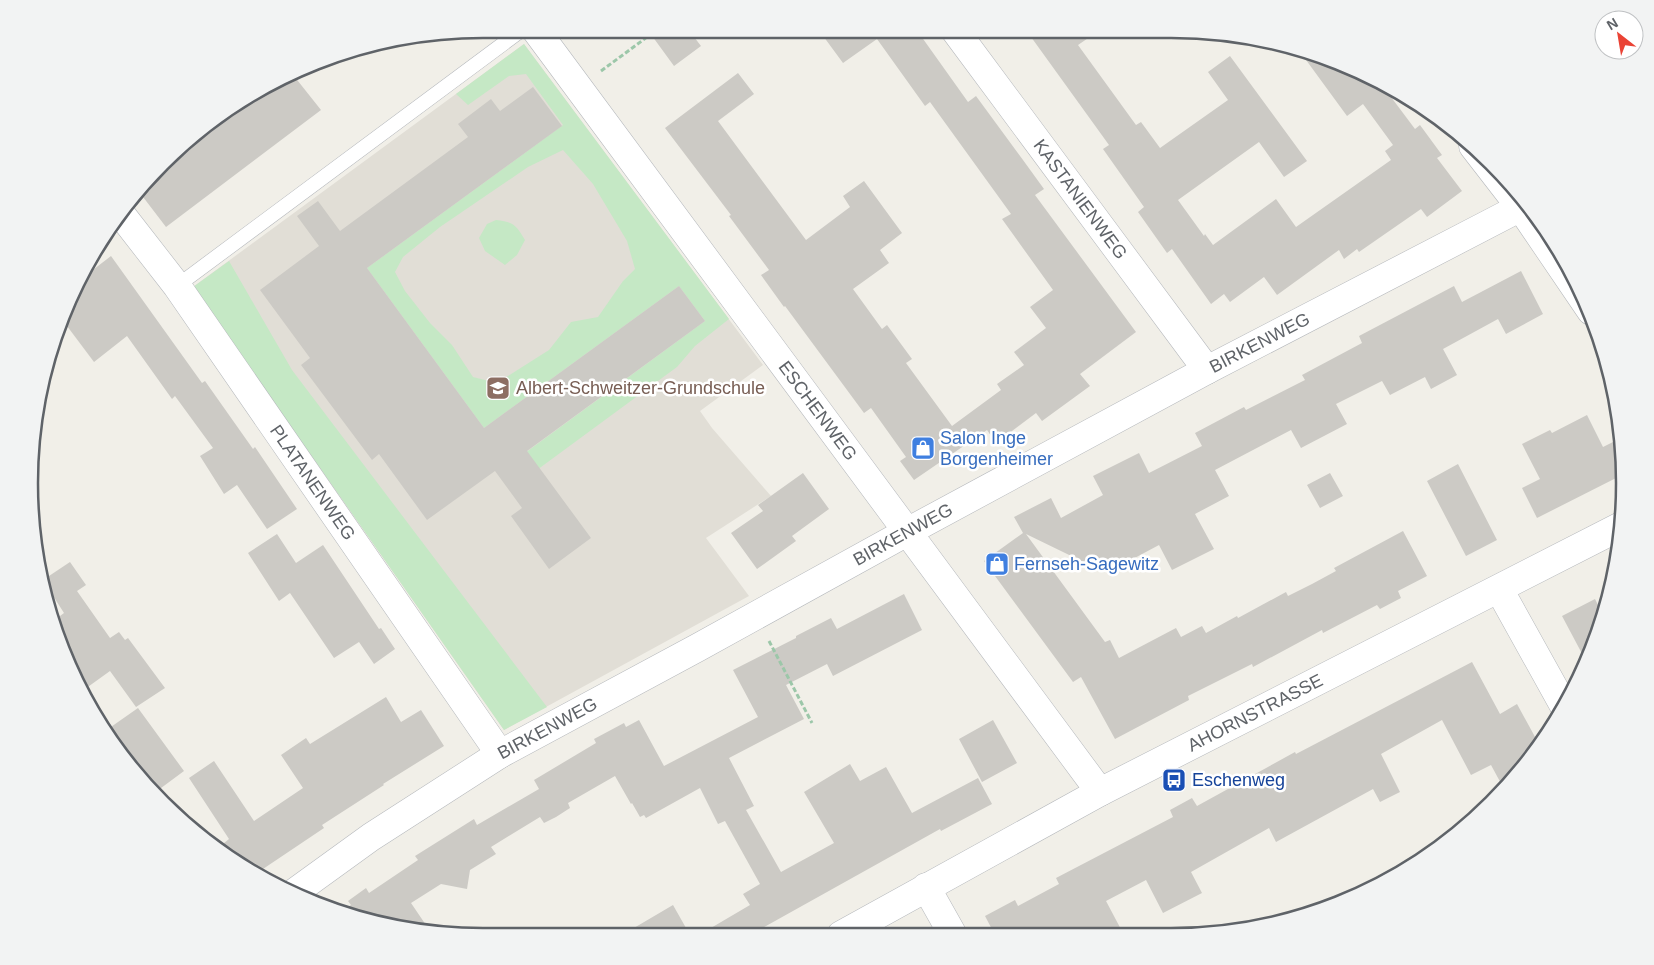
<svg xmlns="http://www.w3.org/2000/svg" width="1654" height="965" font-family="Helvetica,sans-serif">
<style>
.education{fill:#e1ded6}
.green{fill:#c5e8c5;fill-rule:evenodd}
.building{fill:#cccac5}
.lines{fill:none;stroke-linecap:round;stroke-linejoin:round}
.service-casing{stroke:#b5b8bc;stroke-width:15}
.minor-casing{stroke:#b5b8bc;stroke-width:29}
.path{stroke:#9cc7a9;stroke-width:3;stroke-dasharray:5 2.5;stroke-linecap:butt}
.service{stroke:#fff;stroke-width:14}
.minor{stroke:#fff;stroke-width:28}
.labels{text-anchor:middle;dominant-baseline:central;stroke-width:5;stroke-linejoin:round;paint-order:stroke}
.street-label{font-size:18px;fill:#5f6368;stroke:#fff}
.education-label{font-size:18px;fill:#785e54;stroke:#fff;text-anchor:start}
.shop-label{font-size:18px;fill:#366cbe;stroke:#fff;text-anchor:start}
.transit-label{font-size:18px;fill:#164399;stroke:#fff;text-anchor:start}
.rim{fill:none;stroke:#5f6368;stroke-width:2.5}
</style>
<rect width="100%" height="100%" fill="#f1efe8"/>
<!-- education -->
<path class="education" d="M 524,44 L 763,365 L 700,411 L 712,428 L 771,496 L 706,538 L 749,596 L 504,730 L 193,287 Z"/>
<!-- green -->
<path class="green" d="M 524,44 L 729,319 L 695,346 L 677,367 L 522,481 L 510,464 L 705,321 L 679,286 L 484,428 L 367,268 L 563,125 L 526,74 L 509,76 L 468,105 L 456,94 ZM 563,150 L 593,184 L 627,241 L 635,269 L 623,281 L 598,317 L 571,322 L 549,350 L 497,383 L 473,377 L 452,345 L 430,323 L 405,291 L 395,272 L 403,257 L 440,227 L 528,167 Z
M 496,220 C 514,222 516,225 525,240 L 517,255 L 505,265 L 485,251 L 479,238 L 487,224 Z
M 229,261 L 292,370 L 547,707 L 504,730 L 193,287 Z"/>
<!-- building -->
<path class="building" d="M 647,29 L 688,29 L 701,46 L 674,66 Z
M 818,29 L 916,29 L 968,102 L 976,96 L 1023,160 L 1044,189 L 1035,195 L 1136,332 L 1080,374 L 1090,386 L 1042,421 L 1036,413 L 996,443 L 987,430 L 914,480 L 900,461 L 906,457 L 871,408 L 864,413 L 785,306 L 784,307 L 761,275 L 769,270 L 729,216 L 731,215 L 665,128 L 738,73 L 754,94 L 718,121 L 806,240 L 850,207 L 843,196 L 864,181 L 902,233 L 880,250 L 889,263 L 853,289 L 882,329 L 887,325 L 912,359 L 906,363 L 952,426 L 1001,390 L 997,384 L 1024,365 L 1014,352 L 1046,328 L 1030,307 L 1053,290 L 1002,219 L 1011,214 L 930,102 L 925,106 L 877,39 L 843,63 Z
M 1026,30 L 1100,30 L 1078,45 L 1136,125 L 1141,122 L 1160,148 L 1228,100 L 1208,72 L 1230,56 L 1307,161 L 1284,177 L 1259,142 L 1178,200 L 1204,236 L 1205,234 L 1213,245 L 1276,199 L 1296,227 L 1391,160 L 1385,151 L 1393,145 L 1363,104 L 1347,116 L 1298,49 L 1317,53 L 1387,87 L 1385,89 L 1415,129 L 1420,125 L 1442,155 L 1437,158 L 1462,191 L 1427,217 L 1421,209 L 1359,252 L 1357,249 L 1344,259 L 1339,250 L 1277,295 L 1264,277 L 1230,302 L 1224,294 L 1211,304 L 1172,249 L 1167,253 L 1138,212 L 1144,207 L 1103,149 L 1109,145 Z
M 294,76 L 321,110 L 166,227 L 140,193 L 206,122 Z
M 533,87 L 562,126 L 367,268 L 484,428 L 679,286 L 705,321 L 527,451 L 591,538 L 549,569 L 511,516 L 522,508 L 495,471 L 427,520 L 379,454 L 372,460 L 301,365 L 310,358 L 260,290 L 319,246 L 297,216 L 318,201 L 340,231 L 468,137 L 458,124 L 491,99 L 500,111 Z
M 111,256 L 202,383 L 205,381 L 253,449 L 255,447 L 297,509 L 267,529 L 237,485 L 224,494 L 200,456 L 213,448 L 175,396 L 172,399 L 127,336 L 94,362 L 64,322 L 85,276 Z
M 1521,271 L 1543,314 L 1506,334 L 1498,319 L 1443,349 L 1457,375 L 1431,389 L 1425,377 L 1390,395 L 1382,381 L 1336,404 L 1347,424 L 1301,448 L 1291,430 L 1215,470 L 1229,496 L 1195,514 L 1214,549 L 1172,570 L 1159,545 L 1114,569 L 1108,566 L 1100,570 L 1026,534 L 1105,642 L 1110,640 L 1119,658 L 1176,628 L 1181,637 L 1202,626 L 1206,633 L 1237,616 L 1238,618 L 1286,592 L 1288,596 L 1312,584 L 1336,571 L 1334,568 L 1403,531 L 1427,576 L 1398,591 L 1401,598 L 1380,609 L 1377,605 L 1323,633 L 1322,630 L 1253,667 L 1252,664 L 1188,696 L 1189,700 L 1115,739 L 1081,677 L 1073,682 L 984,561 L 1023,533 L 1014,517 L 1051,498 L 1061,518 L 1103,495 L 1093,476 L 1139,453 L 1149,473 L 1202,446 L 1195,433 L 1244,407 L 1246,410 L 1305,380 L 1302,375 L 1362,343 L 1359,336 L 1454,286 L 1462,302 Z
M 1587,415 L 1603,447 L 1621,438 L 1624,474 L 1537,518 L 1522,488 L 1540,479 L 1522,444 L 1550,430 L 1552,433 Z
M 1458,464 L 1497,540 L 1466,556 L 1427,481 Z
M 803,473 L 829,509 L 792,536 L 796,541 L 757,569 L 731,533 L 763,511 L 758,505 Z
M 1330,473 L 1343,496 L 1320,508 L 1307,485 Z
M 277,534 L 296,563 L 323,545 L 379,629 L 381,628 L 395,649 L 374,664 L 359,642 L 334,658 L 290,593 L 279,601 L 248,553 Z
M 70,562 L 86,585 L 77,591 L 110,638 L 119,632 L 125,640 L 128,638 L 165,688 L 136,707 L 110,671 L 85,689 L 53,629 L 52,622 L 64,613 L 43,580 Z
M 904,594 L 922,630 L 833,676 L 827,664 L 786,685 L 804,719 L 729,758 L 754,806 L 746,810 L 781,872 L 834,843 L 804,792 L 850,764 L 860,781 L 886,767 L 912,813 L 978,778 L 992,804 L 941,831 L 940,829 L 750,935 L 699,935 L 750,905 L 743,894 L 760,884 L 725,821 L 718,824 L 700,788 L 646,818 L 644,815 L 640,817 L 632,803 L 631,804 L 615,776 L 568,803 L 570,808 L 556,817 L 544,823 L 540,817 L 491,847 L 496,854 L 470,870 L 467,889 L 441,884 L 411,903 L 430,931 L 339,913 L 351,905 L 348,901 L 366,888 L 369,893 L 418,860 L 415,856 L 474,819 L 477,825 L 539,789 L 534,780 L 596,743 L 594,739 L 624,723 L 626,727 L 639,720 L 664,766 L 758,717 L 733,670 L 796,638 L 796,636 L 831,618 L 837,629 Z
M 1595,599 L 1603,615 L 1591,656 L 1587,663 L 1562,616 Z
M 1472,662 L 1500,714 L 1517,704 L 1540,746 L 1504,789 L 1491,765 L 1471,775 L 1442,720 L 1381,754 L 1400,792 L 1380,802 L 1373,789 L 1276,842 L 1269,828 L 1191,872 L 1202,893 L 1163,913 L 1146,880 L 1106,901 L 1124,935 L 995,935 L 985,916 L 1015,900 L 1018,906 L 1059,884 L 1056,878 L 1173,817 L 1170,810 L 1192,798 L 1197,806 L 1295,752 L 1296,754 Z
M 386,697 L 401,722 L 421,710 L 444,746 L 383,784 L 384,785 L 322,825 L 324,828 L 257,873 L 231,860 L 218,848 L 229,839 L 189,778 L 214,761 L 254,821 L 303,788 L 281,755 L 306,738 L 310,744 Z
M 138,708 L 184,771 L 157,791 L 144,779 L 108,729 Z
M 993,720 L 1017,763 L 982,782 L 959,739 Z
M 673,905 L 690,935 L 622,935 Z"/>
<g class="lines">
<!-- service casing -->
<g class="service-casing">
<path id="service" d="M 177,286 L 523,29"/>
</g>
<!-- minor casing -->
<g class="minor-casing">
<g id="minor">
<path id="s1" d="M 535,29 L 1100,792"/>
<path id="s2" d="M 954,29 L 1207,370"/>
<path d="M 1473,146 L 1521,208 L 1591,311"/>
<path id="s3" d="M 121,214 L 177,286 L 500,754"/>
<path d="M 1499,589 L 1564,706"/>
<path d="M 926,887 L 953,935"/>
<path id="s4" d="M 295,892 L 371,837 L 500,754 L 697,648 L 907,532 L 1207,370 L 1527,204"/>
<path id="s5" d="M 841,935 L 1100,792 L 1621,526"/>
</g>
</g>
<!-- path -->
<path class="path" d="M 601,71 L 658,29
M 769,641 L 812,723"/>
<!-- service -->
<use href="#service" class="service"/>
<!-- minor -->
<use href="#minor" class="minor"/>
</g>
<!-- icons -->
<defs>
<g id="school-square" transform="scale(1.25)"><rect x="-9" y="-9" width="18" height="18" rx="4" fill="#8d6e63" stroke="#fff"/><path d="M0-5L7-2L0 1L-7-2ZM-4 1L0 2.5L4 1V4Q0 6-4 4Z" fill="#fff"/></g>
<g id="shop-square" transform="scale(1.25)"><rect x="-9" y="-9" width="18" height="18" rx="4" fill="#3f7fe0" stroke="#fff"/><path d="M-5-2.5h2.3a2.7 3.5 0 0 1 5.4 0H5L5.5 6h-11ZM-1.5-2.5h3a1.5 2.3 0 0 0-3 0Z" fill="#fff"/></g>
<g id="bus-square" transform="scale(1.25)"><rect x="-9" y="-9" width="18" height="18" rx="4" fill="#1a4fb4" stroke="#fff"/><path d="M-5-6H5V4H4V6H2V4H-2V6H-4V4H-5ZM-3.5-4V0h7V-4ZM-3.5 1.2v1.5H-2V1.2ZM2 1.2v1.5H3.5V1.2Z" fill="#fff"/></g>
</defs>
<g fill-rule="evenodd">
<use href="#school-square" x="498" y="388"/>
<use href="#shop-square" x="923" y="448"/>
<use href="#shop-square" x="997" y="564"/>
<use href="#bus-square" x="1174" y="780"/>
</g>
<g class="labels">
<!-- street labels -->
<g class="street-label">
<text stroke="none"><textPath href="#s2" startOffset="212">KASTANIENWEG</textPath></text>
<text stroke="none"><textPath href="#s4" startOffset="1111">BIRKENWEG</textPath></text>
<text stroke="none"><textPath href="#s1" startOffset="475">ESCHENWEG</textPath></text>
<text stroke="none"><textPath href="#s3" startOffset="330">PLATANENWEG</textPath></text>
<text stroke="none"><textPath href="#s4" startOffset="706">BIRKENWEG</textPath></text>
<text stroke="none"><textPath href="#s5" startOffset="470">AHORNSTRASSE</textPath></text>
<text stroke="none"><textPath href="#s4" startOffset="301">BIRKENWEG</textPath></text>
</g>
<!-- education labels -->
<g class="education-label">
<text x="516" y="388">Albert-Schweitzer-Grundschule</text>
</g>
<!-- shop labels -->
<g class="shop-label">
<text x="940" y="438">Salon Inge<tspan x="940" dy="21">Borgenheimer</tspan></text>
<text x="1014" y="564">Fernseh-Sagewitz</text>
</g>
<!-- transit labels -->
<g class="transit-label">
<text x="1192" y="780">Eschenweg</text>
</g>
</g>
<!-- crop -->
<path d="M0 0H1654V965H0ZM483 38H1171A445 445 0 0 1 1616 483V483A445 445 0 0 1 1171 928H483A445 445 0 0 1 38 483V483A445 445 0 0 1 483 38Z" fill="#f2f3f3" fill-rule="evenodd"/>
<path class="rim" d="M483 38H1171A445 445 0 0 1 1616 483V483A445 445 0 0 1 1171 928H483A445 445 0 0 1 38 483V483A445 445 0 0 1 483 38Z"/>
<!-- north arrow -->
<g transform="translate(1619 35) rotate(329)"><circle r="24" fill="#ffffff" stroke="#bfc1c3"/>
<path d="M0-4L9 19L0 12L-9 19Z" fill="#ea4335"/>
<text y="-8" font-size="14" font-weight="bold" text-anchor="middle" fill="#5f6368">N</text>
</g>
</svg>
